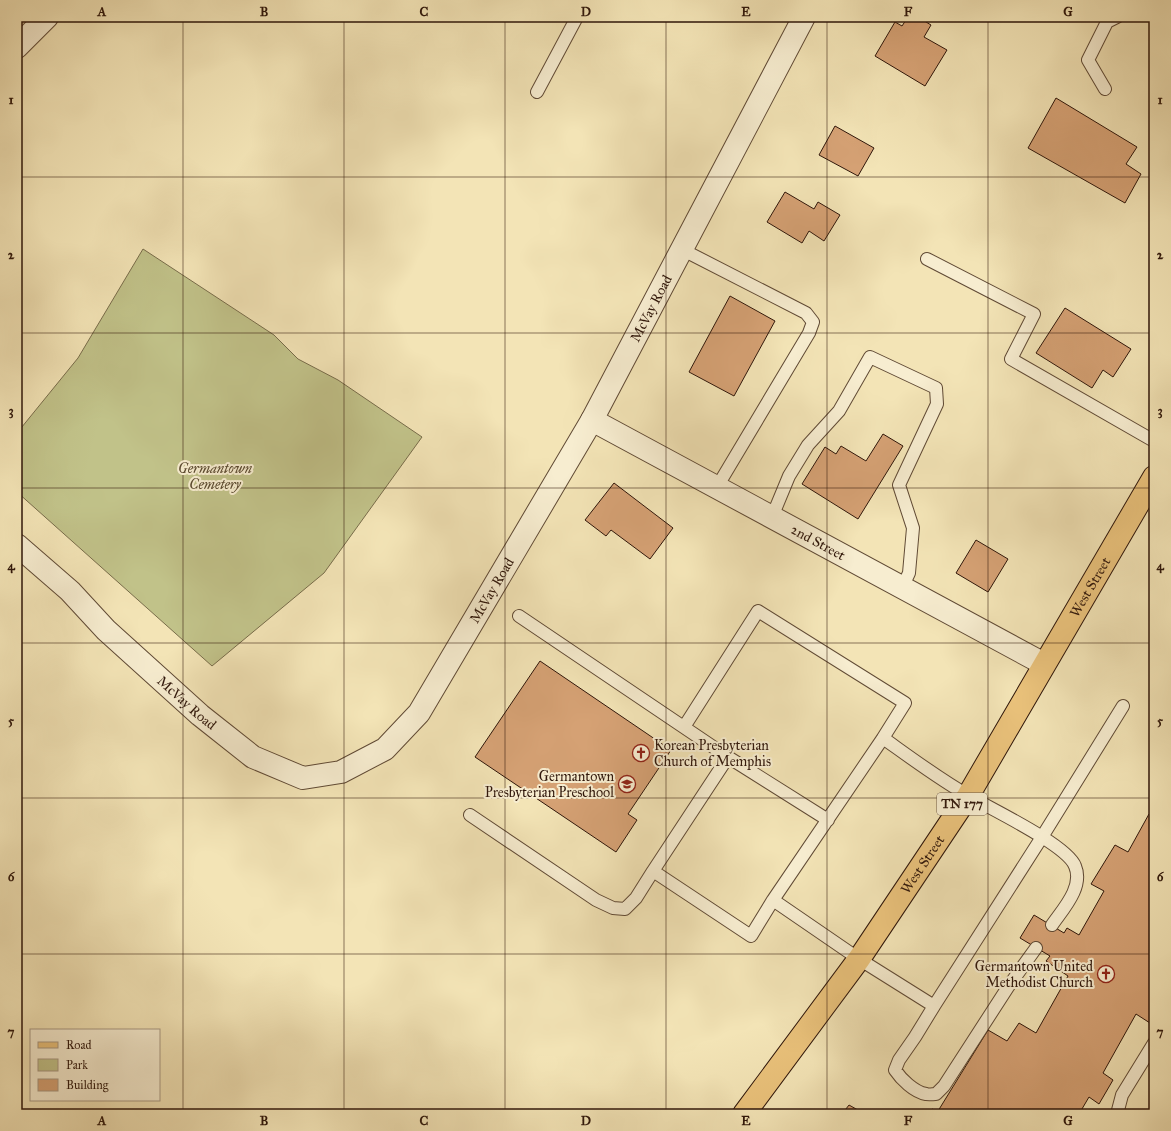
<svg xmlns="http://www.w3.org/2000/svg" width="1171" height="1131" font-family="'IM FELL Great Primer',serif">
<style>
.green{fill:#c1c289;stroke:#786c4a}
.building{fill:#d5a174;stroke:#2f160a}
.lines{fill:none;stroke-linecap:round;stroke-linejoin:round}
.service-casing{stroke:#604a35;stroke-width:14}
.minor-casing{stroke:#604a35;stroke-width:24}
.tertiary-casing{stroke:#604a35;stroke-width:24}
.primary-casing{stroke:#2f160a;stroke-width:24}
.service{stroke:#f7edd0;stroke-width:12}
.minor{stroke:#f7edd0;stroke-width:22}
.tertiary{stroke:#f7edd0;stroke-width:22}
.primary{stroke:#eac27b;stroke-width:22}
.grid{fill:none;stroke:#2f160a;stroke-width:1;stroke-opacity:0.55}
.labels{text-anchor:middle;dominant-baseline:central;stroke-width:4;stroke-linejoin:round;paint-order:stroke}
.shield{fill:#f7edd0;stroke:#6b5645;stroke-width:1}
.shield-label{font-size:13px;font-weight:bold;fill:#2f160a}
.street-label{font-size:14px;fill:#2f160a;stroke:#f7edd0}
.park-label{font-size:14px;font-style:italic;fill:#5b4a30;stroke:#f7edd0}
.poi-label{font-size:14px;fill:#2f160a;stroke:#f7edd0;text-anchor:end}
.neatline{fill:none;stroke:#2f160a;stroke-width:1.5}
.grid-label{font-size:13px;text-anchor:middle;font-weight:bold;fill:#2f160a}
</style>
<rect width="100%" height="100%" fill="#f3e4b6"/>
<filter id="stains"><feTurbulence type="fractalNoise" baseFrequency=".005" numOctaves="4"/><feColorMatrix values="0 0 0 0 .2 0 0 0 0 .09 0 0 0 0 .02 0 0 0 .5 -.17"/></filter>
<radialGradient id="worn" r=".72"><stop offset=".6" stop-color="#630" stop-opacity="0"/><stop offset="1" stop-color="#630" stop-opacity=".3"/></radialGradient>
<!-- green -->
<path class="green" d="M 143,249 L 274,335 L 298,359 L 338,380 L 422,437 L 324,573 L 212,666 L 17,492 L 17,433 L 78,358 Z"/>
<!-- building -->
<path class="building" d="M 908,17 L 918,17 L 931,25 L 924,37 L 947,50 L 925,86 L 875,56 L 895,22 L 902,26 Z
M 1056,98 L 1137,147 L 1126,164 L 1141,174 L 1125,203 L 1028,148 Z
M 835,126 L 874,148 L 858,176 L 819,155 Z
M 785,192 L 814,209 L 818,202 L 840,215 L 824,241 L 809,231 L 802,243 L 767,222 Z
M 730,296 L 775,321 L 734,396 L 689,372 Z
M 1065,308 L 1131,349 L 1113,377 L 1103,370 L 1092,388 L 1036,353 Z
M 883,434 L 903,446 L 858,519 L 802,484 L 825,447 L 836,454 L 841,446 L 866,461 Z
M 614,483 L 673,528 L 650,559 L 611,530 L 606,536 L 585,520 Z
M 976,540 L 1008,559 L 988,592 L 956,573 Z
M 540,661 L 671,750 L 628,814 L 637,820 L 616,852 L 475,757 Z
M 1149,814 L 1154,817 L 1154,1017 L 1150,1023 L 1136,1014 L 1103,1073 L 1113,1080 L 1099,1104 L 1089,1097 L 1079,1114 L 929,1114 L 932,1109 L 938,1111 L 988,1030 L 1007,1041 L 1019,1023 L 1036,1033 L 1068,976 L 1046,961 L 1050,956 L 1020,938 L 1034,915 L 1064,933 L 1067,928 L 1079,935 L 1104,891 L 1091,884 L 1115,845 L 1128,852 Z
M 849,1105 L 865,1114 L 842,1114 Z"/>
<g class="lines">
<!-- service casing -->
<g class="service-casing">
<path id="service" d="M 1105,89 L 1088,60 L 1107,22 L 1117,17
M 537,92 L 577,17
M 681,249 L 806,313 L 813,322 L 809,333 L 717,487
M 927,259 L 1034,314 L 1011,359 L 1154,441
M 772,517 L 789,476 L 808,445 L 839,411 L 870,357 L 936,388 L 937,404 L 899,485 L 913,528 L 909,573 L 902,588
M 519,616 L 728,757 L 653,871 L 751,936 L 773,900
M 684,727 L 758,611 L 905,703 L 883,738
M 728,757 L 828,820
M 470,815 L 596,900 L 613,908 L 625,909 L 636,898 L 653,871
M 1052,925 C 1063,909 1084,887 1075,866 C 1067,845 991,809 969,796 C 939,779 911,758 883,738 L 773,900 L 859,959 L 934,1006 L 1042,837 L 1123,706
M 934,1006 L 915,1037 L 899,1060 L 895,1070 C 901,1079 914,1092 926,1094 C 928,1095 933,1094 936,1094 L 944,1086 L 1008,987 L 1036,948
M 1117,1114 L 1122,1095 L 1154,1043"/>
</g>
<!-- minor casing -->
<g class="minor-casing">
<g id="minor">
<path d="M 17,47 L 47,17"/>
<path id="s1" d="M 592,420 L 1044,664"/>
</g>
</g>
<!-- tertiary casing -->
<g class="tertiary-casing">
<g id="tertiary">
<path id="s2" d="M 17,545 L 70,591 L 106,630 L 200,715 L 253,757 L 303,778 L 341,772 L 385,749 L 419,713 L 592,420 L 804,17"/>
</g>
</g>
<!-- primary casing -->
<g class="primary-casing">
<g id="primary">
<path id="s3" d="M 744,1114 L 859,959 L 968,796 L 1154,477"/>
</g>
</g>
<!-- service -->
<use href="#service" class="service"/>
<!-- minor -->
<use href="#minor" class="minor"/>
<!-- tertiary -->
<use href="#tertiary" class="tertiary"/>
<!-- primary -->
<use href="#primary" class="primary"/>
</g>
<!-- grid -->
<path class="grid" d="M 183,17 L 183,1114M 344,17 L 344,1114M 505,17 L 505,1114M 666,17 L 666,1114M 827,17 L 827,1114M 988,17 L 988,1114M 17,177 L 1154,177M 17,333 L 1154,333M 17,488 L 1154,488M 17,643 L 1154,643M 17,798 L 1154,798M 17,954 L 1154,954"/>
<!-- icons -->
<defs>
<g id="church-ring" transform="scale(0.9)"><circle r="9.5" fill="#f7edd0" stroke="#8f2418" stroke-width="1.5"/><path d="M-1.2-6h2.4v3.5h3.3v2.4h-3.3V6h-2.4V-.1h-3.3v-2.4h3.3Z" fill="#8f2418"/></g>
<g id="school-ring" transform="scale(0.9)"><circle r="9.5" fill="#f7edd0" stroke="#8f2418" stroke-width="1.5"/><path d="M0-5L7-2L0 1L-7-2ZM-4 1L0 2.5L4 1V4Q0 6-4 4Z" fill="#8f2418"/></g>
</defs>
<g fill-rule="evenodd">
<use href="#church-ring" x="641" y="753"/>
<use href="#school-ring" x="627" y="784"/>
<use href="#church-ring" x="1106" y="974"/>
</g>
<g class="labels">
<!-- shield labels -->
<rect class="shield" x="937" y="793" width="50" height="22" rx="3"/>
<g class="shield-label">
<text x="962" y="804">TN 177</text>
</g>
<!-- street labels -->
<g class="street-label">
<text stroke="none"><textPath href="#s2" startOffset="976">McVay Road</textPath></text>
<text stroke="none"><textPath href="#s1" startOffset="257">2nd Street</textPath></text>
<text stroke="none"><textPath href="#s3" startOffset="631">West Street</textPath></text>
<text stroke="none"><textPath href="#s2" startOffset="652">McVay Road</textPath></text>
<text stroke="none"><textPath href="#s2" startOffset="232">McVay Road</textPath></text>
<text stroke="none"><textPath href="#s3" startOffset="307">West Street</textPath></text>
</g>
<!-- park labels -->
<g class="park-label">
<text x="215" y="468">Germantown<tspan x="215" dy="16">Cemetery</tspan></text>
</g>
<!-- poi labels -->
<g class="poi-label">
<text x="654" y="745" text-anchor="start">Korean Presbyterian<tspan x="654" dy="16">Church of Memphis</tspan></text>
<text x="614" y="776">Germantown<tspan x="614" dy="16">Presbyterian Preschool</tspan></text>
<text x="1093" y="966">Germantown United<tspan x="1093" dy="16">Methodist Church</tspan></text>
</g>
</g>
<!-- margin -->
<rect width="1171" height="1131" fill="none" stroke="#f3e4b6" stroke-width="44"/>
<!-- legend -->
<rect x="30" y="1029" width="130" height="72" fill="#f7edd0" stroke="#a79781"/>
<rect x="38" y="1042" width="20" height="6" fill="#eac27b" stroke="#a79781"/>
<text x="66" y="1049" font-size="12" fill="#2f160a">Road</text>
<rect x="38" y="1059" width="20" height="12" fill="#c1c289" stroke="#a79781"/>
<text x="66" y="1069" font-size="12" fill="#2f160a">Park</text>
<rect x="38" y="1079" width="20" height="12" fill="#d5a174" stroke="#a79781"/>
<text x="66" y="1089" font-size="12" fill="#2f160a">Building</text>
<rect x="22" y="22" width="1127" height="1087" class="neatline"/>
<g class="grid-label">
<text x="102" y="16">A</text>
<text x="264" y="16">B</text>
<text x="424" y="16">C</text>
<text x="586" y="16">D</text>
<text x="746" y="16">E</text>
<text x="908" y="16">F</text>
<text x="1068" y="16">G</text>
<text x="11" y="104">1</text>
<text x="1160" y="104">1</text>
<text x="11" y="259">2</text>
<text x="1160" y="259">2</text>
<text x="11" y="415">3</text>
<text x="1160" y="415">3</text>
<text x="11" y="570">4</text>
<text x="1160" y="570">4</text>
<text x="11" y="725">5</text>
<text x="1160" y="725">5</text>
<text x="11" y="881">6</text>
<text x="1160" y="881">6</text>
<text x="11" y="1036">7</text>
<text x="1160" y="1036">7</text>
<text x="102" y="1125">A</text>
<text x="264" y="1125">B</text>
<text x="424" y="1125">C</text>
<text x="586" y="1125">D</text>
<text x="746" y="1125">E</text>
<text x="908" y="1125">F</text>
<text x="1068" y="1125">G</text>
</g>
<rect width="100%" height="100%" filter="url(#stains)"/>
<rect width="100%" height="100%" fill="url(#worn)"/>
</svg>
